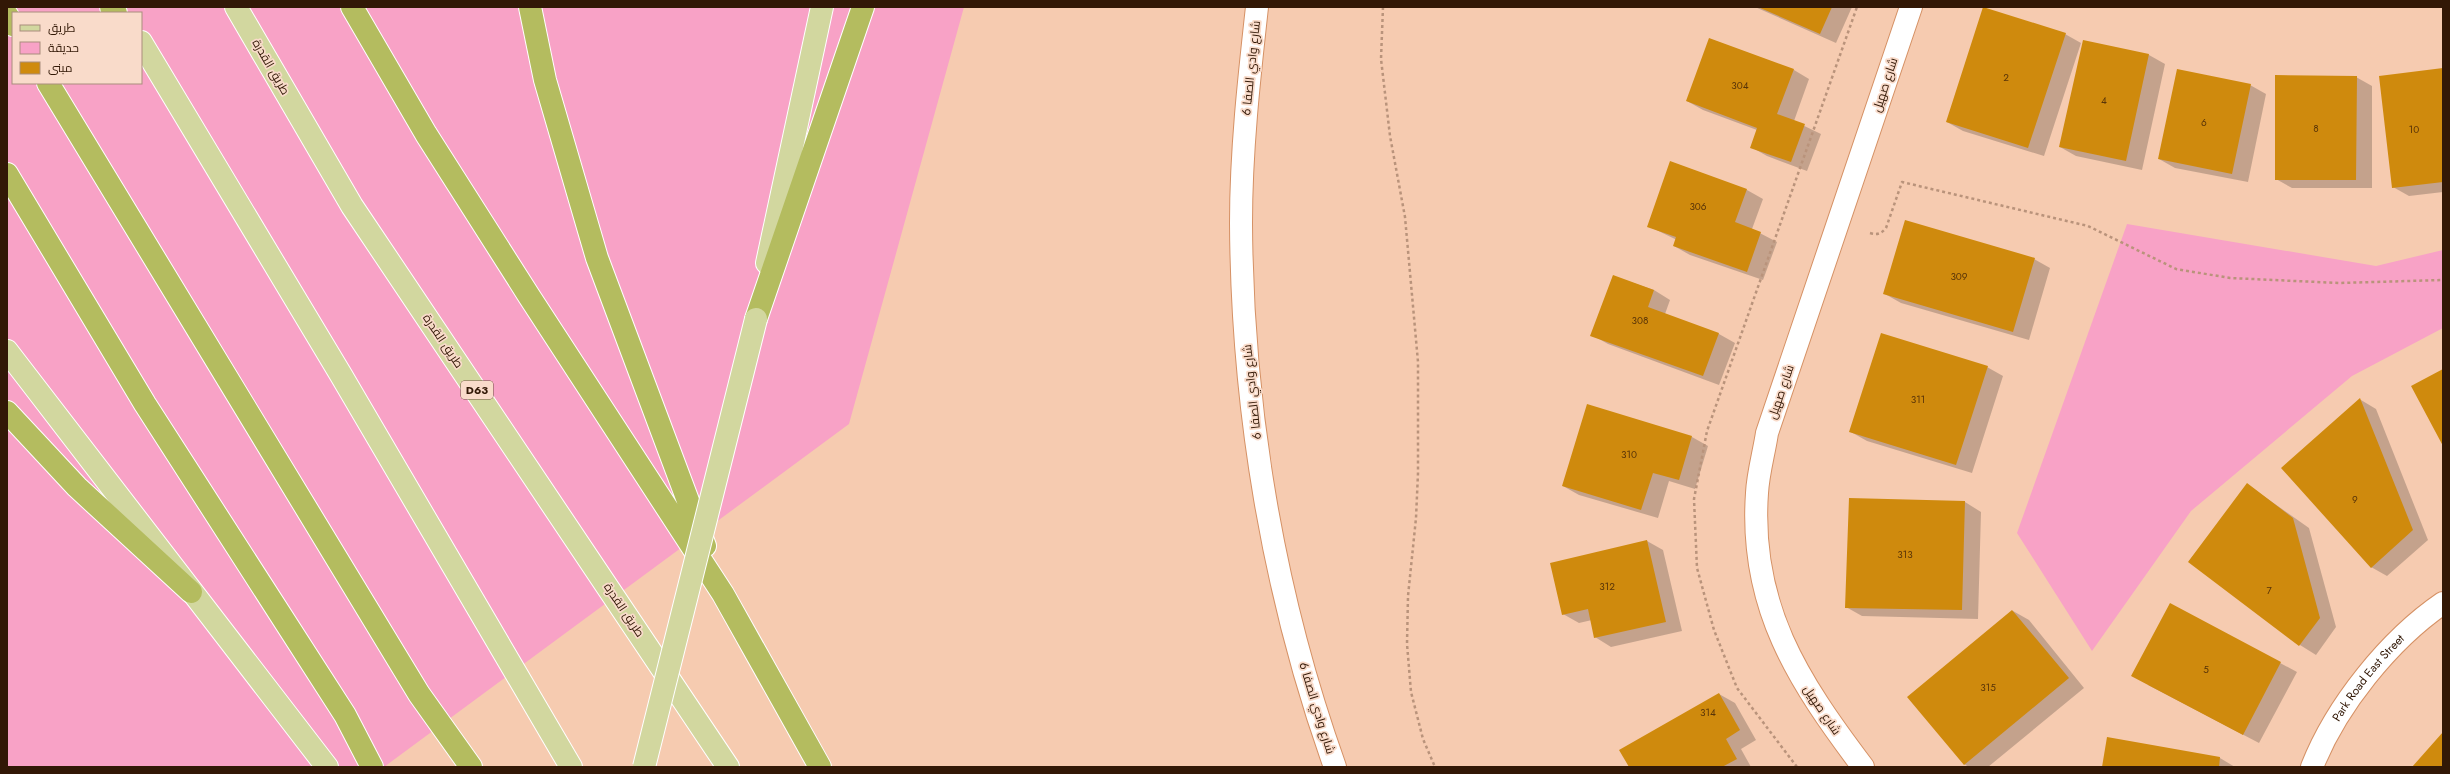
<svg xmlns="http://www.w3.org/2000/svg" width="2450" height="774" font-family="Jost,Cairo,sans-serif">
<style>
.green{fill:#f8a2c6;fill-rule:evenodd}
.shadow{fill:#0003}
.building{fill:#cf8a0d}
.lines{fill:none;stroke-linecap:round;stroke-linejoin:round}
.minor-casing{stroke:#d59165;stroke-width:24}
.tertiary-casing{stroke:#d59165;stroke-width:24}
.primary-casing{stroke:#fff;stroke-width:24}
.motorway-casing{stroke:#fff;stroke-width:24}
.path{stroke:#b9937b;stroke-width:2.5;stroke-dasharray:3 3;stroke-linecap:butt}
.minor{stroke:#fff;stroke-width:22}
.tertiary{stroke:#fff;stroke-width:22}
.primary{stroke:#d2d79f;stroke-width:22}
.motorway{stroke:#b4bc5f;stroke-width:22}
.primary-bridge-casing{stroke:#fff;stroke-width:24;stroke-linecap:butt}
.primary-bridge{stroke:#d2d79f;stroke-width:22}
.labels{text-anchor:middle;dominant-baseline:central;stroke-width:3.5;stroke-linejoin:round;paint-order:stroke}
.number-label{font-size:10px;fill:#593408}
.shield{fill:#f9dbca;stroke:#6e5241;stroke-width:1}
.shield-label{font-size:11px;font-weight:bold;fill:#321806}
.street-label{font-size:12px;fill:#321806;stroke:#f9dbca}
</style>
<rect width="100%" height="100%" fill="#f6cbb0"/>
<!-- green -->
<path class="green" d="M 7,7 L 964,7 L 849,424 L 384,767 L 7,767 ZM 13,13 L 141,13 L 141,83 L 13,83 Z
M 2127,224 L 2376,266 L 2443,250 L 2443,328 L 2352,376 L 2191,511 L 2092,651 L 2017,533 Z"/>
<!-- shadow -->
<path class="shadow" d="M 1755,7 L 1852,7 L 1836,43 Z
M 2065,34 L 2081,43 L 2044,156 L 1963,131 L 1947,122 Z
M 1710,39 L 1794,70 L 1809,79 L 1794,121 L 1821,134 L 1807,171 L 1767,156 L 1751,147 L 1757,130 L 1703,110 L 1687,101 Z
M 2084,41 L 2149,55 L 2165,64 L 2142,170 L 2076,156 L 2060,147 Z
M 2443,69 L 2443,192 L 2409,196 L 2393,187 Z
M 2356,77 L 2372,86 L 2372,188 L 2292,188 L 2276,179 Z
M 2250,85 L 2266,94 L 2248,182 L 2175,168 L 2159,159 Z
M 1671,162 L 1747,190 L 1763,199 L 1752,229 L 1777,242 L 1763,280 L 1690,255 L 1674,246 L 1677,240 L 1648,226 Z
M 2034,259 L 2050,268 L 2029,340 L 1901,303 L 1885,294 Z
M 1613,276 L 1654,290 L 1670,300 L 1665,314 L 1719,334 L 1735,343 L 1719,385 L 1608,344 L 1592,335 Z
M 1987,367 L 2003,376 L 1972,473 L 1867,441 L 1851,432 Z
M 2361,400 L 2376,409 L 2428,540 L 2387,576 L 2371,567 Z
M 1588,406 L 1692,437 L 1708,446 L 1695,489 L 1669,481 L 1658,518 L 1579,495 L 1563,486 Z
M 2248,485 L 2309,528 L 2336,627 L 2316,655 L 2300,645 L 2189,561 Z
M 1965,502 L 1981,512 L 1978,619 L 1862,616 L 1846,607 Z
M 1647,541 L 1663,550 L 1682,631 L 1611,647 L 1595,637 L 1592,620 L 1579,623 L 1563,614 Z
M 2170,604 L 2297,672 L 2259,743 L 2148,685 Z
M 2013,611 L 2029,620 L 2084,688 L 1988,767 L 1969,767 L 1964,764 Z
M 1719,694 L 1735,703 L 1756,740 L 1741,749 L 1751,767 L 1631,767 Z
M 2108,738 L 2220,758 L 2235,767 L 2103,767 Z"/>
<!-- building -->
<path class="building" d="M 1758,7 L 1832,7 L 1820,34 Z
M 1983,7 L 2066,33 L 2028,148 L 1946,122 Z
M 1709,38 L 1794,69 L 1777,114 L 1805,124 L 1791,162 L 1750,148 L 1757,128 L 1686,101 Z
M 2083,40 L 2149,54 L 2126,161 L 2059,147 Z
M 2443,68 L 2443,182 L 2392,188 L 2379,76 Z
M 2177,69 L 2251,84 L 2232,174 L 2158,159 Z
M 2275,75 L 2357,76 L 2356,180 L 2275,180 Z
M 1670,161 L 1747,189 L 1735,222 L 1761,232 L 1747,272 L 1673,246 L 1676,237 L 1647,227 Z
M 1905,220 L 2035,258 L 2013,332 L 1883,294 Z
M 1613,275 L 1654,290 L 1648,307 L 1719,333 L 1703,376 L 1590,336 Z
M 1881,333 L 1988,366 L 1956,465 L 1849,432 Z
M 2443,369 L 2443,446 L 2411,386 Z
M 2360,398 L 2413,530 L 2371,568 L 2281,468 Z
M 1587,404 L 1692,436 L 1679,480 L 1653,473 L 1641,510 L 1562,486 Z
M 2247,483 L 2293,518 L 2320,618 L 2299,646 L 2188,562 Z
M 1849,498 L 1965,501 L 1962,610 L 1845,608 Z
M 1647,540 L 1666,622 L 1594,638 L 1588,609 L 1562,615 L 1550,563 Z
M 2170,603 L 2281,662 L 2243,735 L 2131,676 Z
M 2012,610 L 2069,678 L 1964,765 L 1907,697 Z
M 1719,693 L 1740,730 L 1726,739 L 1737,759 L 1722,767 L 1629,767 L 1619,750 Z
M 2443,732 L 2443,767 L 2412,767 Z
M 2107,737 L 2220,757 L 2219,767 L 2102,767 Z"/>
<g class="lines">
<!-- minor casing -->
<g class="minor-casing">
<g id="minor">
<path d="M 1863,767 C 1798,681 1749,606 1757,493 C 1758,473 1764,453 1767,433 L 1911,7"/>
<path id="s1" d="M 2312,767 C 2336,706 2389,640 2443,603"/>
</g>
</g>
<!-- tertiary casing -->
<g class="tertiary-casing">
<path id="tertiary" d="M 1257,7 C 1249,79 1241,151 1241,223 C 1242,407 1273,594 1335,767"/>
</g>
<!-- primary casing -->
<g class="primary-casing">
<path id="primary" d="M 236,7 L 352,206 L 728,767
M 141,42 L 341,375 L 571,767
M 767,263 L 822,7
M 7,351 L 327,767"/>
</g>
<!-- motorway casing -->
<g class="motorway-casing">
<path id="motorway" d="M 111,7 L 116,13
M 352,7 L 426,134 L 529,296 L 723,594 L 820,767
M 530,7 L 545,80 L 597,258 L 705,546
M 7,15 L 13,25
M 48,83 L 419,694 L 471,767
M 7,174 L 145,404 L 345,715 L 372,767
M 756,319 L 863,7
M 7,412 L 77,487 L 191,592"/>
</g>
<!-- path -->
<path class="path" d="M 1383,7 L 1381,59 L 1390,136 L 1405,217 L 1418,362 L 1418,473 L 1416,518 L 1408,596 L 1407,644 L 1411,692 L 1423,739 L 1435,767
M 1870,233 C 1877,235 1881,234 1886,228 L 1902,182 L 2088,226 L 2176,269 L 2230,278 L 2339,283 L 2443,280
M 1797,767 L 1737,688 L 1714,630 L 1697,568 L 1694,499 L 1707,431 L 1857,7"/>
<!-- minor -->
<use href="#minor" class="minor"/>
<!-- tertiary -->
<use href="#tertiary" class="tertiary"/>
<!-- primary -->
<use href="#primary" class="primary"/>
<!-- motorway -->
<use href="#motorway" class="motorway"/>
<!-- primary-bridge casing -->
<g class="primary-bridge-casing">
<path id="primary-bridge" d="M 644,767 L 756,319"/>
</g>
<!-- primary-bridge -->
<use href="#primary-bridge" class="primary-bridge"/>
</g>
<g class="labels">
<!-- number labels -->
<g class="number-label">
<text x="2006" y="77">2</text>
<text x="1740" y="85">304</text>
<text x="2104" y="100">4</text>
<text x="2204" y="122">6</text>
<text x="2316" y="128">8</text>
<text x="2414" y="129">10</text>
<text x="1698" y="206">306</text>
<text x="1959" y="276">309</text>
<text x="1640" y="320">308</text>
<text x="1918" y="399">311</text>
<text x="1629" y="454">310</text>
<text x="2355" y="499">9</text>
<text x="1905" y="554">313</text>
<text x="1607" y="586">312</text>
<text x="2269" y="590">7</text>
<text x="2206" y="669">5</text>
<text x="1988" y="687">315</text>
<text x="1708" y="712">314</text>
</g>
<!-- shield labels -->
<rect class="shield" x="461" y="381" width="32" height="18" rx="3"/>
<g class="shield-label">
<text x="477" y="390">D63</text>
</g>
<!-- street labels -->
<g class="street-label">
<text transform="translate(271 67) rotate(60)">طريق القدرة</text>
<text transform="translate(1251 68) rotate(-84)">شارع وادي الصفا 6</text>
<text transform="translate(1885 85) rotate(-72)">شارع صهيل</text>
<text transform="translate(443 341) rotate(56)">طريق القدرة</text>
<text transform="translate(1252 392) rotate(-96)">شارع وادي الصفا 6</text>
<text transform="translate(1781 392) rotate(-71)">شارع صهيل</text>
<text transform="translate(624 610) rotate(56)">طريق القدرة</text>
<text stroke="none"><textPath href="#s1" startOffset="106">Park Road East Street</textPath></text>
<text transform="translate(1317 708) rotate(73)">شارع وادي الصفا 6</text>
<text transform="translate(1822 710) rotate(56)">شارع صهيل</text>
</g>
</g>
<!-- border -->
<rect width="2450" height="774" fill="none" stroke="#321806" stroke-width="16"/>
<!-- legend -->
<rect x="12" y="12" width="130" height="72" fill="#f9dbca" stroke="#a98d7c"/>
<rect x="20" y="25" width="20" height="6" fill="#d2d79f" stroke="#a98d7c"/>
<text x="48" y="32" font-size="12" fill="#321806">طريق</text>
<rect x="20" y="42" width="20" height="12" fill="#f8a2c6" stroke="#a98d7c"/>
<text x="48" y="52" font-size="12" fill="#321806">حديقة</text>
<rect x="20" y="62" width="20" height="12" fill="#cf8a0d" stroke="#a98d7c"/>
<text x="48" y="72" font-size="12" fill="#321806">مبنى</text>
</svg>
